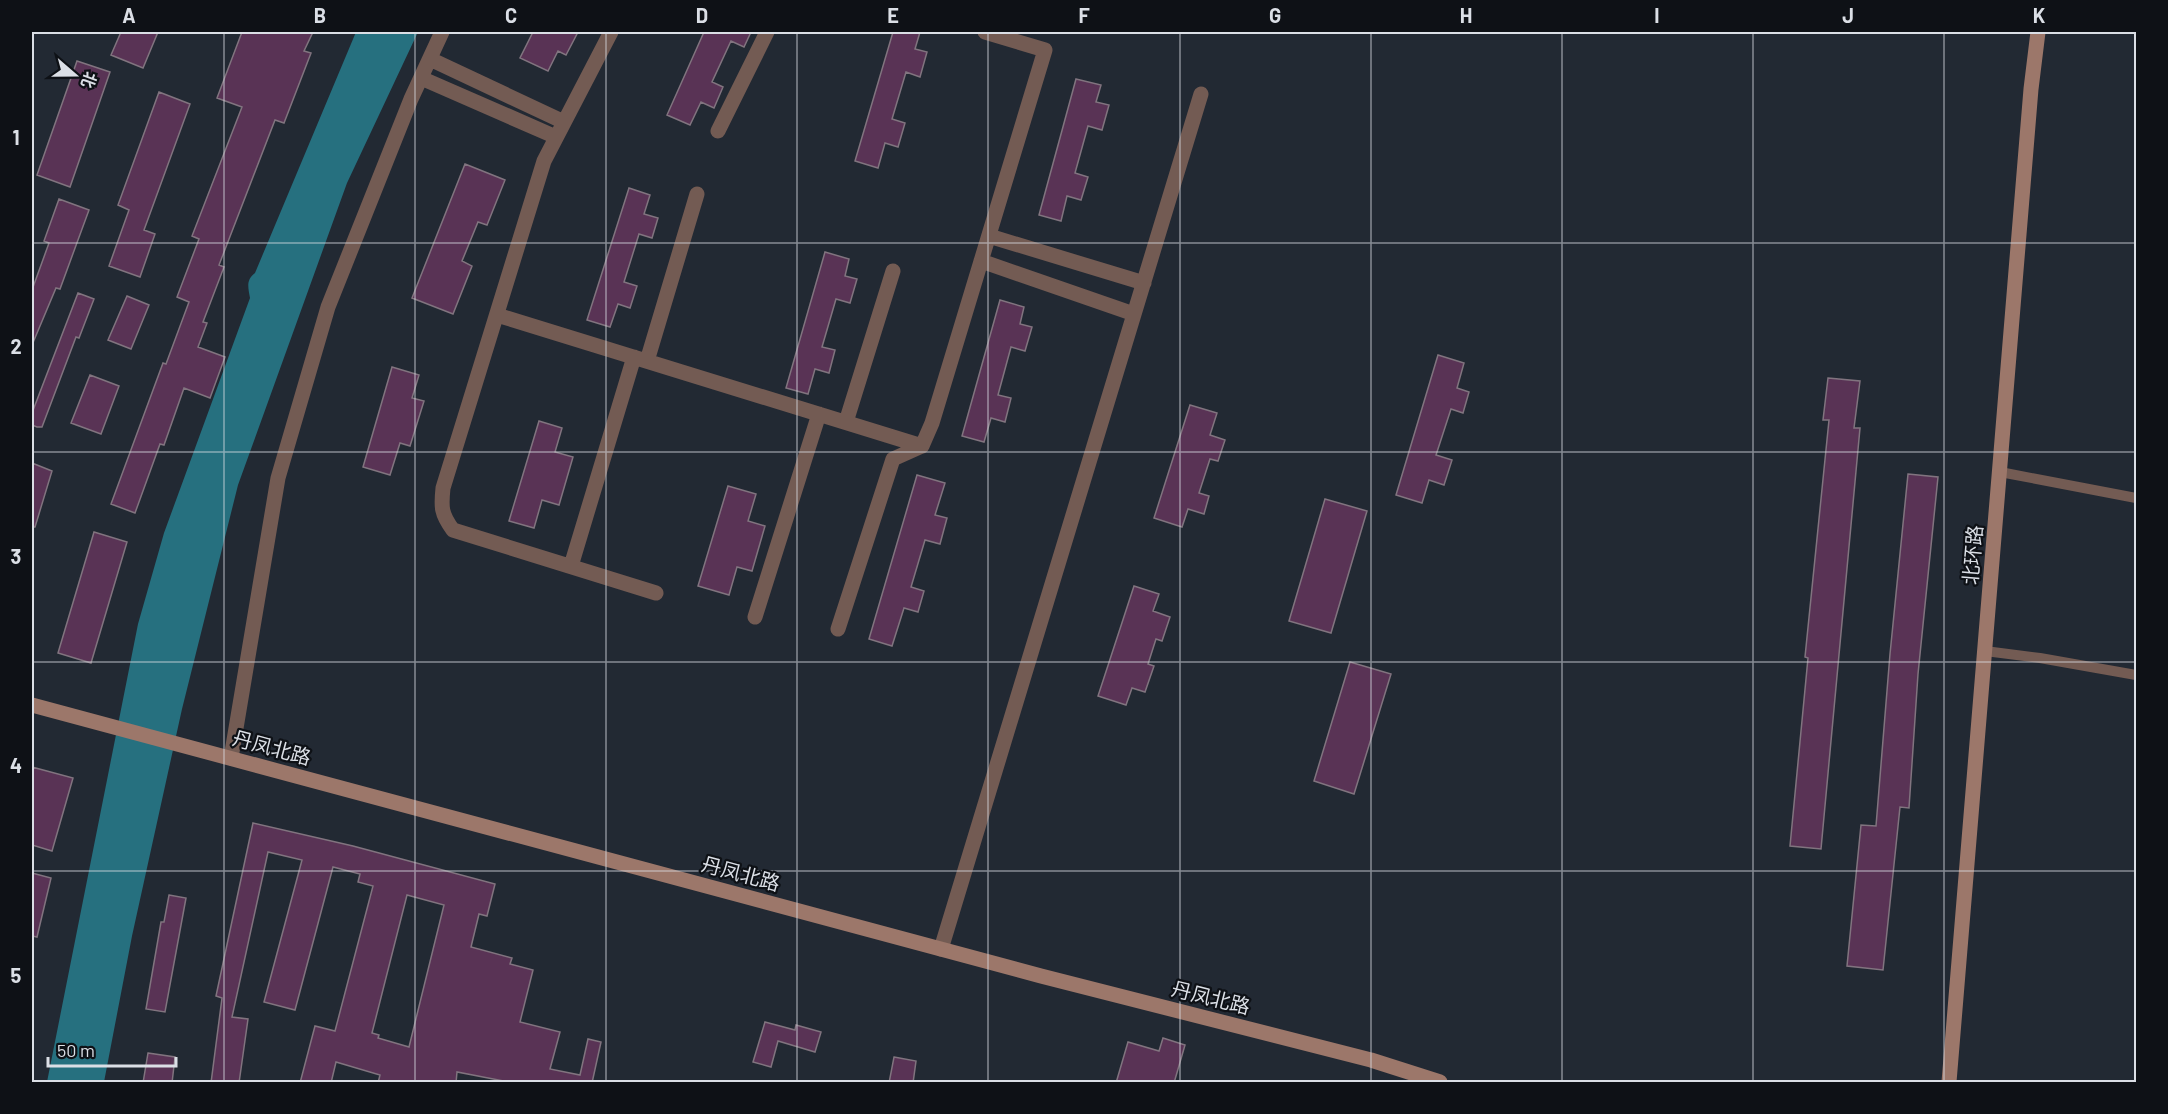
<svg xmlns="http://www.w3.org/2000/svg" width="2168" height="1114" font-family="Barlow,'Noto Sans SC',sans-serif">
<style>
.water{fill:#26707f}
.building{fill:#593355;stroke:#81747f;stroke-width:1.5;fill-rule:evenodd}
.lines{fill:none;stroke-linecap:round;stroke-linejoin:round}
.lane{stroke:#735b53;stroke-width:10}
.street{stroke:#735b53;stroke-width:15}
.secondary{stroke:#9c776a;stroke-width:15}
.grid{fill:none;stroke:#dbdfe6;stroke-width:1.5;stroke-opacity:0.55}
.labels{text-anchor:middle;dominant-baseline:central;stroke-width:4.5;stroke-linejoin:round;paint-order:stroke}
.street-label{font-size:20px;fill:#dbdfe6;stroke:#0e1116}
.neatline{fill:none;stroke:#dbdfe6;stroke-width:2}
.grid-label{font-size:20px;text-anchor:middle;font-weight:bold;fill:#dbdfe6}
</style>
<rect width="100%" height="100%" fill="#222933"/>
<!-- water -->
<path class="water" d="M 356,32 L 418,32 L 347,183 L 238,485 L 182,709 L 132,936 L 104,1082 L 47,1082 L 138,624 L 164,533 L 250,298 C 248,287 246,280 255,273 Z"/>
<!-- building -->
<path class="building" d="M 121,32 L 158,32 L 143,68 L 111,55 Z
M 242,32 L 313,32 L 304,51 L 311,53 L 284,123 L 275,120 L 219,265 L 224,267 L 203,322 L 207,323 L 198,347 L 225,357 L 210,398 L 184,388 L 164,445 L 160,444 L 135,513 L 111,504 L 163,363 L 166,364 L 189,302 L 177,297 L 199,239 L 192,236 L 242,107 L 217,98 Z
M 533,32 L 578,32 L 566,55 L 558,51 L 548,71 L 520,58 Z
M 704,32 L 751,32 L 744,47 L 731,41 L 712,82 L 723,87 L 714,108 L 701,102 L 690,125 L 667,115 Z
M 893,32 L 920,32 L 915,49 L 927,52 L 920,77 L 906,72 L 892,119 L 905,123 L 898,147 L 885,143 L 878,168 L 855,161 Z
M 77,61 L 110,72 L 70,187 L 37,175 Z
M 1076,79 L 1101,85 L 1096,102 L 1109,105 L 1102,130 L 1088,126 L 1075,173 L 1088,177 L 1081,200 L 1067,196 L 1061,221 L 1039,215 Z
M 159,92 L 190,104 L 144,230 L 155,234 L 140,277 L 109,266 L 129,210 L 118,205 Z
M 465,164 L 505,180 L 487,225 L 478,222 L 462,261 L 472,266 L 453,314 L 412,298 Z
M 629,188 L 650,195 L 644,214 L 658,218 L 652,238 L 639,234 L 624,282 L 637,286 L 630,308 L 618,304 L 610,327 L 587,320 Z
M 59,199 L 89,210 L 60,289 L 56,288 L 32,345 L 32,290 L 49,243 L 44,241 Z
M 825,252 L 849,259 L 845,276 L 857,279 L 850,303 L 836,299 L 822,347 L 835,350 L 829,373 L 815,369 L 808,394 L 786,388 Z
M 78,293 L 94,299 L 79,338 L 76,337 L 42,427 L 37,427 L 32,425 L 32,413 Z
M 127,296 L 149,305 L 131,349 L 108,340 Z
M 1000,300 L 1024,307 L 1020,324 L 1032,327 L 1025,351 L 1011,347 L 998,395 L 1011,398 L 1005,422 L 991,418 L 984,442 L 962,436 Z
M 1438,355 L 1464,363 L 1457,388 L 1469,392 L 1463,413 L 1451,409 L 1436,455 L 1452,460 L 1444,485 L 1429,480 L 1422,503 L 1396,495 Z
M 392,367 L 419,375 L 412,398 L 424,401 L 410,446 L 400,443 L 390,475 L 363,467 Z
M 90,375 L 119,386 L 101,434 L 71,423 Z
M 1828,378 L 1860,381 L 1854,428 L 1860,428 L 1821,849 L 1790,846 L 1808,658 L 1805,657 L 1829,420 L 1823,420 Z
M 1190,405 L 1217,413 L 1210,435 L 1225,440 L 1218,461 L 1210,459 L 1199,493 L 1209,496 L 1204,514 L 1188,509 L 1182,527 L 1154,518 Z
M 539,421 L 562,428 L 555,452 L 573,457 L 559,505 L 542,500 L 534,528 L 509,521 Z
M 32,463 L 52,471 L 35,527 L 32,527 Z
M 1908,474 L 1938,477 L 1918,674 L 1909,808 L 1900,807 L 1883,970 L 1847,966 L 1861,825 L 1876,826 L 1890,654 Z
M 917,475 L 945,483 L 935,515 L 947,518 L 940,544 L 925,540 L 911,587 L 924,591 L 918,612 L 904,608 L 892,646 L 869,639 Z
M 728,486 L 756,494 L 748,521 L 765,526 L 752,571 L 737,567 L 729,595 L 698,586 Z
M 1325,499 L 1367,511 L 1331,633 L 1289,621 Z
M 94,532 L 127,542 L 91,663 L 58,653 Z
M 1134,586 L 1159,594 L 1153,611 L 1170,617 L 1162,641 L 1156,639 L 1148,664 L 1154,666 L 1145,692 L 1132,688 L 1126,705 L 1098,696 Z
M 1350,662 L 1391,674 L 1354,794 L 1314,781 Z
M 32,767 L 73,778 L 52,851 L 32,845 Z
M 253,823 L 353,846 L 495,884 L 487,916 L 479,914 L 471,947 L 512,958 L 510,964 L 533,970 L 520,1022 L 560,1032 L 550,1069 L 580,1075 L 588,1039 L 601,1042 L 592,1083 L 514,1083 L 457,1072 L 456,1083 L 378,1083 L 380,1075 L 336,1062 L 331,1083 L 300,1083 L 315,1026 L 335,1031 L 373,886 L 358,882 L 360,874 L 333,867 L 295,1010 L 264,1002 L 302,860 L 268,852 L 232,1017 L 248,1019 L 239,1083 L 211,1083 L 222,998 L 216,996 ZM 407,895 L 444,905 L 409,1047 L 378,1038 L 379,1035 L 372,1033 Z
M 32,873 L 51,878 L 37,937 L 32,936 Z
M 169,895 L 186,898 L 165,1012 L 146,1009 L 161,922 L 164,922 Z
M 765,1022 L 795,1030 L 796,1025 L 821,1032 L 815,1052 L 778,1041 L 771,1067 L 753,1062 Z
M 1163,1038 L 1185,1045 L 1174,1083 L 1116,1083 L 1128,1042 L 1159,1051 Z
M 148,1053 L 175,1057 L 172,1083 L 143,1083 Z
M 894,1057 L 916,1061 L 913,1083 L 889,1083 Z"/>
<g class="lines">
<!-- lane -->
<path class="lane" d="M 2000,472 L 2136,498
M 1985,651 L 2040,658 L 2136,675"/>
<!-- street -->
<path class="street" d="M 611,32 L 544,161 L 443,488 C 441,507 441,514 453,530 L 656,593
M 430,59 L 564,122
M 421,78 L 556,137
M 718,131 L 767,32
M 989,236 L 1144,283
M 981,261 L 1134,314
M 497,315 L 922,446
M 647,361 L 697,194
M 846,422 L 893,271
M 571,566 L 634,357
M 755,617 L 819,414
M 838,629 L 893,459 L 922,446 L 932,423 L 1045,50 L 985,32
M 231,758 L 278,478 L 328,307 L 411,99 L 442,32
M 941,949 L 1201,94"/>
<!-- secondary -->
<path class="secondary" d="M 32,705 L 1041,976 L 1371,1060 L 1440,1082
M 1949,1082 L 2031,89 L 2038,32"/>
</g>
<!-- grid -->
<path class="grid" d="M 224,32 L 224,1082M 415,32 L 415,1082M 606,32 L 606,1082M 797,32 L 797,1082M 988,32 L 988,1082M 1180,32 L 1180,1082M 1371,32 L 1371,1082M 1562,32 L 1562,1082M 1753,32 L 1753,1082M 1944,32 L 1944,1082M 32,243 L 2136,243M 32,452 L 2136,452M 32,662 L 2136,662M 32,871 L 2136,871"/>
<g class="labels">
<!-- street labels -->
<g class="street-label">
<text transform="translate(1972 555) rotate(-85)">北环路</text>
<text transform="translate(272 747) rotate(15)">丹凤北路</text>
<text transform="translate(741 873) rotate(15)">丹凤北路</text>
<text transform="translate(1211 997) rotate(14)">丹凤北路</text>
</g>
</g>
<!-- border -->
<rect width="2168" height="1114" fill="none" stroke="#0e1116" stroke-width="66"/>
<!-- north arrow -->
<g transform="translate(75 75) rotate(110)" stroke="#0e1116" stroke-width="4.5" paint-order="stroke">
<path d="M0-4.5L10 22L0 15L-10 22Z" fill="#dbdfe6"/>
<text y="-9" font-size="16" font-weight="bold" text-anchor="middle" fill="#dbdfe6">北</text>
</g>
<!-- scale -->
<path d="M48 1057v9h128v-9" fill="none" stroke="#dbdfe6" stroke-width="3"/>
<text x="57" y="1057" font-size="18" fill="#dbdfe6" stroke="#0e1116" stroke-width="4.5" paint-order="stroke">50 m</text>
<rect x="33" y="33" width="2102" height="1048" class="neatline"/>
<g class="grid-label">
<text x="129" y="23">A</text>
<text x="320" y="23">B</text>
<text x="511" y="23">C</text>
<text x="702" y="23">D</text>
<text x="893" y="23">E</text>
<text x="1084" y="23">F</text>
<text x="1275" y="23">G</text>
<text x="1466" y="23">H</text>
<text x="1657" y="23">I</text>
<text x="1848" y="23">J</text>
<text x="2039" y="23">K</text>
<text x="16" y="145">1</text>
<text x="16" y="354">2</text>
<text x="16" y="564">3</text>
<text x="16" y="773">4</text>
<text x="16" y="983">5</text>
</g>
</svg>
